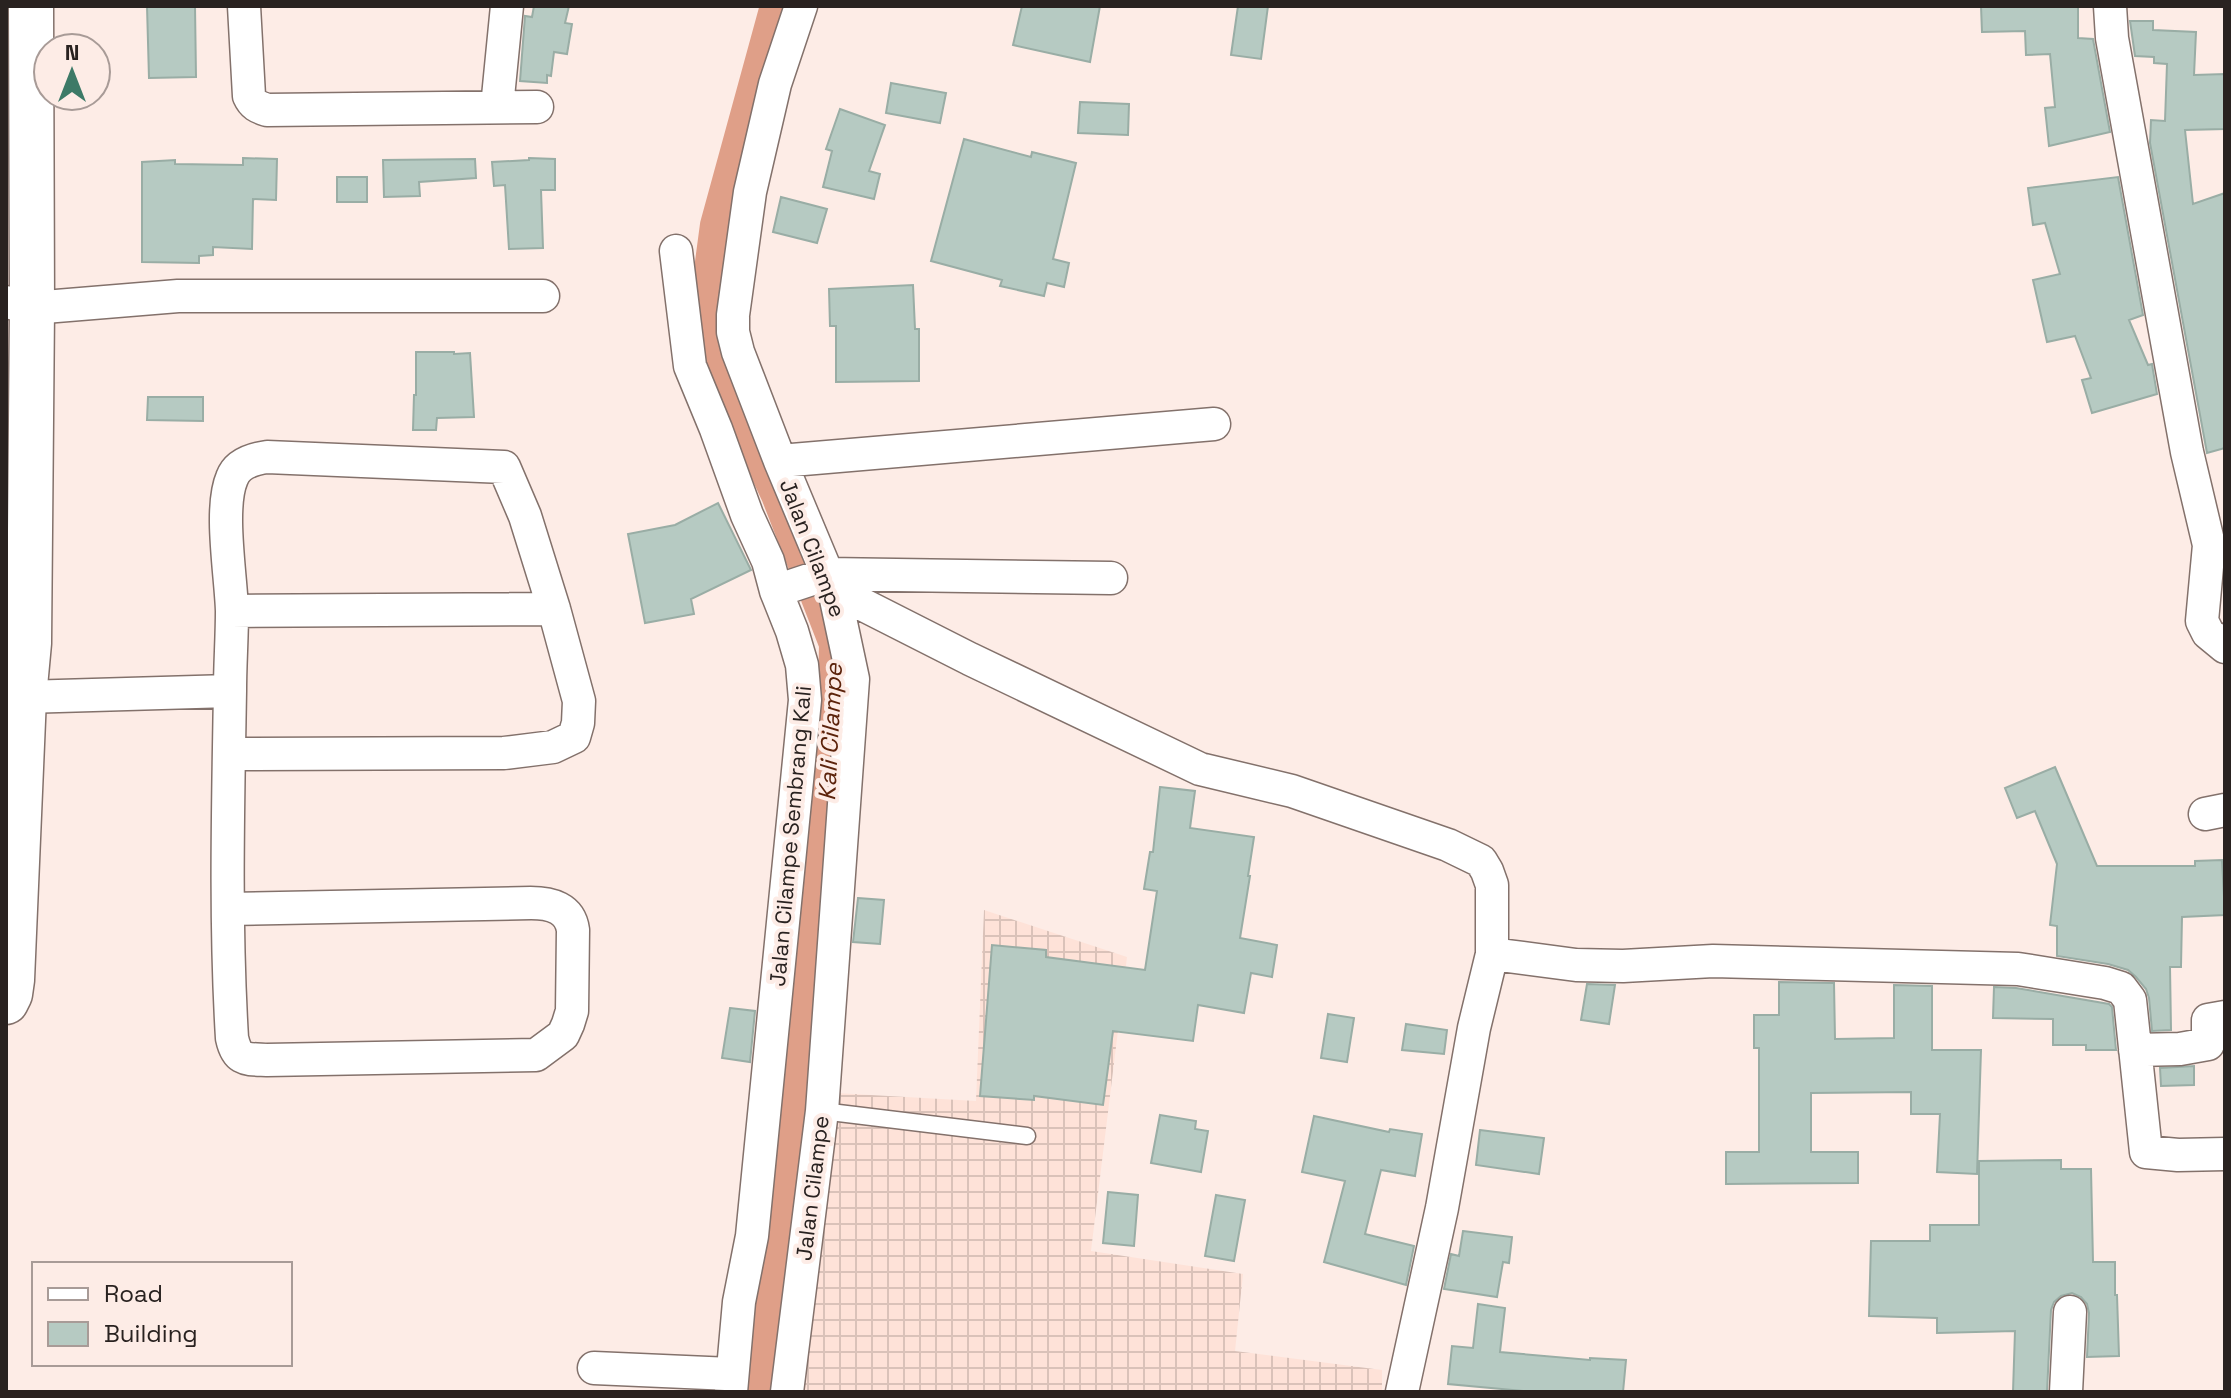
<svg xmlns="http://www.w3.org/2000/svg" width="2231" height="1398" font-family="'Space Grotesk',sans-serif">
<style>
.industrial{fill:url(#industrial-grid)}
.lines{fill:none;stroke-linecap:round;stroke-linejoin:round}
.canal{stroke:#df9f88;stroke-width:32}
.building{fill:#b6cac2;stroke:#99ada5;stroke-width:2}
.lane-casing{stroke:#83716b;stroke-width:19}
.street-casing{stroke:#83716b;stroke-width:35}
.secondary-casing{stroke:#83716b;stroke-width:47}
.lane{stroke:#fff;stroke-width:16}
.street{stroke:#fff;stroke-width:32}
.secondary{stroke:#fff;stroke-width:44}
.labels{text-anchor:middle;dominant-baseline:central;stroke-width:8;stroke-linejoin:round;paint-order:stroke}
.street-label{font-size:22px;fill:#292220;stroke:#fdece6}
.water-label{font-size:24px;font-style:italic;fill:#5c230b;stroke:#fdece6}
</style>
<defs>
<pattern id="industrial-grid" width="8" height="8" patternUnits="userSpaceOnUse" patternTransform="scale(2)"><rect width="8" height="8" fill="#fee2d8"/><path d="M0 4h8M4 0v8" fill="none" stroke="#dac2b9"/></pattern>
</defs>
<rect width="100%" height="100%" fill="#fdece6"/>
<!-- industrial -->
<path class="industrial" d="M 984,910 L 1127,957 L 1091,1251 L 1243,1274 L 1235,1351 L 1382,1370 L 1382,1392 L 803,1392 L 836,1093 L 976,1101 Z"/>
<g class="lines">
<!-- canal -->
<path class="canal" d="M 761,1392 L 833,744 L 835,644 L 777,495 L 719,370 L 705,307 L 716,225 L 776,6"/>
</g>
<!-- building -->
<path class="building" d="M 147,6 L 195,6 L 196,77 L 149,78 Z
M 534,6 L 569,6 L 565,23 L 572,24 L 567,54 L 554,52 L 551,76 L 547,75 L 547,83 L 520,81 L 525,16 L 532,17 Z
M 1022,6 L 1100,6 L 1090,62 L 1013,45 Z
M 1238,6 L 1268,6 L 1261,59 L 1231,55 Z
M 1981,6 L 2078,6 L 2078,38 L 2093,39 L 2110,132 L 2049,146 L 2045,108 L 2055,107 L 2050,54 L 2026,55 L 2025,31 L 1982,32 Z
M 2130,21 L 2153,21 L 2153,30 L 2196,32 L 2194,75 L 2225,74 L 2225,129 L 2185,130 L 2193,204 L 2225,193 L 2225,448 L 2207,453 L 2150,143 L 2151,120 L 2165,121 L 2167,64 L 2154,63 L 2154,57 L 2135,56 Z
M 891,83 L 946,93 L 940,123 L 886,113 Z
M 1080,102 L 1129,104 L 1128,135 L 1078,133 Z
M 840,109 L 885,125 L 869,171 L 880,174 L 874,199 L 823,187 L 832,151 L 826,149 Z
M 964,139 L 1031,157 L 1032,152 L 1076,163 L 1053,259 L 1069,263 L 1064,287 L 1047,283 L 1044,296 L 1000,286 L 1002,280 L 931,261 Z
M 243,158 L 277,159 L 276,200 L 253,199 L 252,249 L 213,247 L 213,255 L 199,256 L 199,263 L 142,262 L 142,162 L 175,160 L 175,164 L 243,165 Z
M 529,158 L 555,159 L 555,190 L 541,190 L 543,248 L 509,249 L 505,185 L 494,186 L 492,162 L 529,160 Z
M 475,159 L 476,178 L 419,182 L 420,196 L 384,197 L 383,160 Z
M 337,177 L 367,177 L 367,202 L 337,202 Z
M 2118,177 L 2143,315 L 2129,320 L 2148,365 L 2152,364 L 2157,394 L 2092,413 L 2082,380 L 2091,378 L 2075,336 L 2047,342 L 2033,280 L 2060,274 L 2045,223 L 2033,225 L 2028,188 Z
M 781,197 L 827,209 L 817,243 L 773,232 Z
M 913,285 L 915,329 L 919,329 L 919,381 L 836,382 L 836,326 L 830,326 L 829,289 Z
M 416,352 L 454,352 L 454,354 L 470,353 L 474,417 L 437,418 L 436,430 L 413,430 L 414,395 L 416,395 Z
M 148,397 L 203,397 L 203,421 L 147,420 Z
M 718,503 L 751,570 L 691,599 L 694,614 L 645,623 L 628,534 L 675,525 Z
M 2055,767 L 2097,866 L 2195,866 L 2195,861 L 2222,860 L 2225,915 L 2182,917 L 2181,967 L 2170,967 L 2171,1030 L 2152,1031 L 2149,998 L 2146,989 L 2136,977 L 2128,970 L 2108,964 L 2057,956 L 2057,926 L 2050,925 L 2057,864 L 2035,811 L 2017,818 L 2005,788 Z
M 1160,787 L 1195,791 L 1190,828 L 1254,837 L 1248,876 L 1250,876 L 1240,938 L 1277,945 L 1272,977 L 1251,973 L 1244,1013 L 1198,1005 L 1193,1041 L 1113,1031 L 1103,1105 L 1034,1096 L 1034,1100 L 980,1096 L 992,945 L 1046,950 L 1046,957 L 1145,970 L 1157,891 L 1144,889 L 1150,852 L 1153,852 Z
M 858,898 L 884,900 L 880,944 L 853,942 Z
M 1779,982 L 1834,983 L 1835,1039 L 1894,1038 L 1894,985 L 1932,986 L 1932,1050 L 1981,1050 L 1977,1174 L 1937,1172 L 1940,1114 L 1911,1114 L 1911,1092 L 1811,1093 L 1811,1152 L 1858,1152 L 1858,1183 L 1726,1184 L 1726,1152 L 1759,1152 L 1759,1048 L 1754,1048 L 1754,1015 L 1779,1015 Z
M 1587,984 L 1615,985 L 1609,1024 L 1581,1020 Z
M 1994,987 L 2016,988 L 2109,1004 L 2112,1007 L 2116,1050 L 2086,1050 L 2086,1045 L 2053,1045 L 2053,1019 L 1993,1018 Z
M 730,1008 L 755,1011 L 750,1062 L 722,1058 Z
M 1328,1014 L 1354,1018 L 1347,1062 L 1321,1058 Z
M 1406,1024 L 1447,1030 L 1444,1054 L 1402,1050 Z
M 2194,1066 L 2194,1085 L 2161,1086 L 2160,1068 Z
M 1160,1115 L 1196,1121 L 1195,1129 L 1208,1131 L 1201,1172 L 1151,1163 Z
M 1314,1116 L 1389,1132 L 1390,1129 L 1422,1134 L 1415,1176 L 1381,1170 L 1365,1234 L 1414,1246 L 1406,1285 L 1324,1262 L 1345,1181 L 1302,1172 Z
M 1480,1130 L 1544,1138 L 1539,1174 L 1476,1165 Z
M 2061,1160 L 2061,1169 L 2091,1169 L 2093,1262 L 2115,1262 L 2115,1295 L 2117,1295 L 2119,1356 L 2087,1357 L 2089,1313 L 2087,1304 L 2081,1297 L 2072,1293 L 2061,1296 L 2054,1302 L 2051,1310 L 2047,1392 L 2013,1392 L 2015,1331 L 1937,1333 L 1937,1318 L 1869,1316 L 1871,1241 L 1930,1241 L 1930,1225 L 1979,1225 L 1979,1161 Z
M 1108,1192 L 1138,1195 L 1134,1246 L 1103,1243 Z
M 1216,1195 L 1245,1200 L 1234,1261 L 1205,1256 Z
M 1463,1231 L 1512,1237 L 1509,1263 L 1503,1262 L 1497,1297 L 1444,1289 L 1451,1254 L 1459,1256 Z
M 1478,1304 L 1505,1308 L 1500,1352 L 1590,1360 L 1590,1358 L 1626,1360 L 1623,1392 L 1533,1392 L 1448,1384 L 1452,1346 L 1473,1348 Z"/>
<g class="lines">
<!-- lane casing -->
<g class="lane-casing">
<path id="lane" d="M 822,1111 L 1027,1136"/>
</g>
<!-- street casing -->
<g class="street-casing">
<path id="street" d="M 244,6 L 249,96 C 253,105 258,107 267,110 L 537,107
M 2110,6 L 2112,38 L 2187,452 L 2209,545 L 2202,621 L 2208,633 L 2225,647
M 497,107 L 507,6
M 676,251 L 690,366 L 716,429 L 747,515 L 768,561 L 776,591 L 792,631 L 802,665 L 805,700 L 752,1236 L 739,1302 L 731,1392
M 6,302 L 32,308 L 178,296 L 543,296
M 780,461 L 1214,424
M 834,590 L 970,659 L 1200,769 L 1292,791 L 1448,845 L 1481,861 L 1487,871 L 1492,885 L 1492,954 L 1474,1028 L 1442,1208 L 1402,1392
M 776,591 L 827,574 L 1111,578
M 232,611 L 554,609
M 6,696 L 24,697 L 230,691
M 2205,814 L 2225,810
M 228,909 L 531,903 C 551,903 570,908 573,930 L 572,1011 L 568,1024 L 563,1035 L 536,1055 L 267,1060 C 246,1059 237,1061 232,1038 C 225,923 228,806 230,691 C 230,664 232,638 232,611 C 231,576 219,508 232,478 C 237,464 253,459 267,457 L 504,467 L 525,516 L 554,609 L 579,701 L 578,723 L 574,737 L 553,747 L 504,753 L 229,754
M 1492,954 L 1576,965 L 1623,966 L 1713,961 L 2018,969 L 2105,983 L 2121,988 L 2130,1000 L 2146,1152 L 2178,1155 L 2225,1154
M 2135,1050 L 2180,1049 L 2208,1044 L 2208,1020 L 2225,1017
M 594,1368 L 731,1374
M 787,1392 L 822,1111 L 853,679 L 834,590 L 780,461 L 738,352 L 733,332 L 733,315 L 750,192 L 775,84 L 801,6
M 2066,1392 L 2070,1312"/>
</g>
<!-- secondary casing -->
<g class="secondary-casing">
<path id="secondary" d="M 6,1002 L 10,994 L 12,980 L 24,697 L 29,643 L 32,308 L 31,6"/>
</g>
<!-- lane -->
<use href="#lane" class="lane"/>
<!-- street -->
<use href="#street" class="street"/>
<!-- secondary -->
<use href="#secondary" class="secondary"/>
</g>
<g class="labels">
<!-- street labels -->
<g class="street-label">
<text transform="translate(813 548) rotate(69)">Jalan Cilampe</text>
<text transform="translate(790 836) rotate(-85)">Jalan Cilampe Sembrang Kali</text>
<text transform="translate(812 1188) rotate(-83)">Jalan Cilampe</text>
</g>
<!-- water labels -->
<g class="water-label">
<text transform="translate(830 732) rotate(-87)">Kali Cilampe</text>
</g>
</g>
<!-- border -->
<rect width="2231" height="1398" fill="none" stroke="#292220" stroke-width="16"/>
<!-- legend -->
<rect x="32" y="1262" width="260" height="104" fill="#fdece6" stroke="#a89b97" stroke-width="2"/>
<rect x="48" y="1288" width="40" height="12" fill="#ffffff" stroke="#a89b97" stroke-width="2"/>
<text x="104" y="1302" font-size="24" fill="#292220">Road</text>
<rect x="48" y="1322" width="40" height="24" fill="#b6cac2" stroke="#a89b97" stroke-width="2"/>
<text x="104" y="1342" font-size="24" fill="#292220">Building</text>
<!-- north arrow -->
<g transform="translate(72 72)"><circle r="38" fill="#fdece6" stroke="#a89b97" stroke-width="2"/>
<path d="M0-6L14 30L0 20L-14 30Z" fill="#3d7a67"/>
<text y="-12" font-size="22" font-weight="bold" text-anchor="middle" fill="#292220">N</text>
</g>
</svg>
